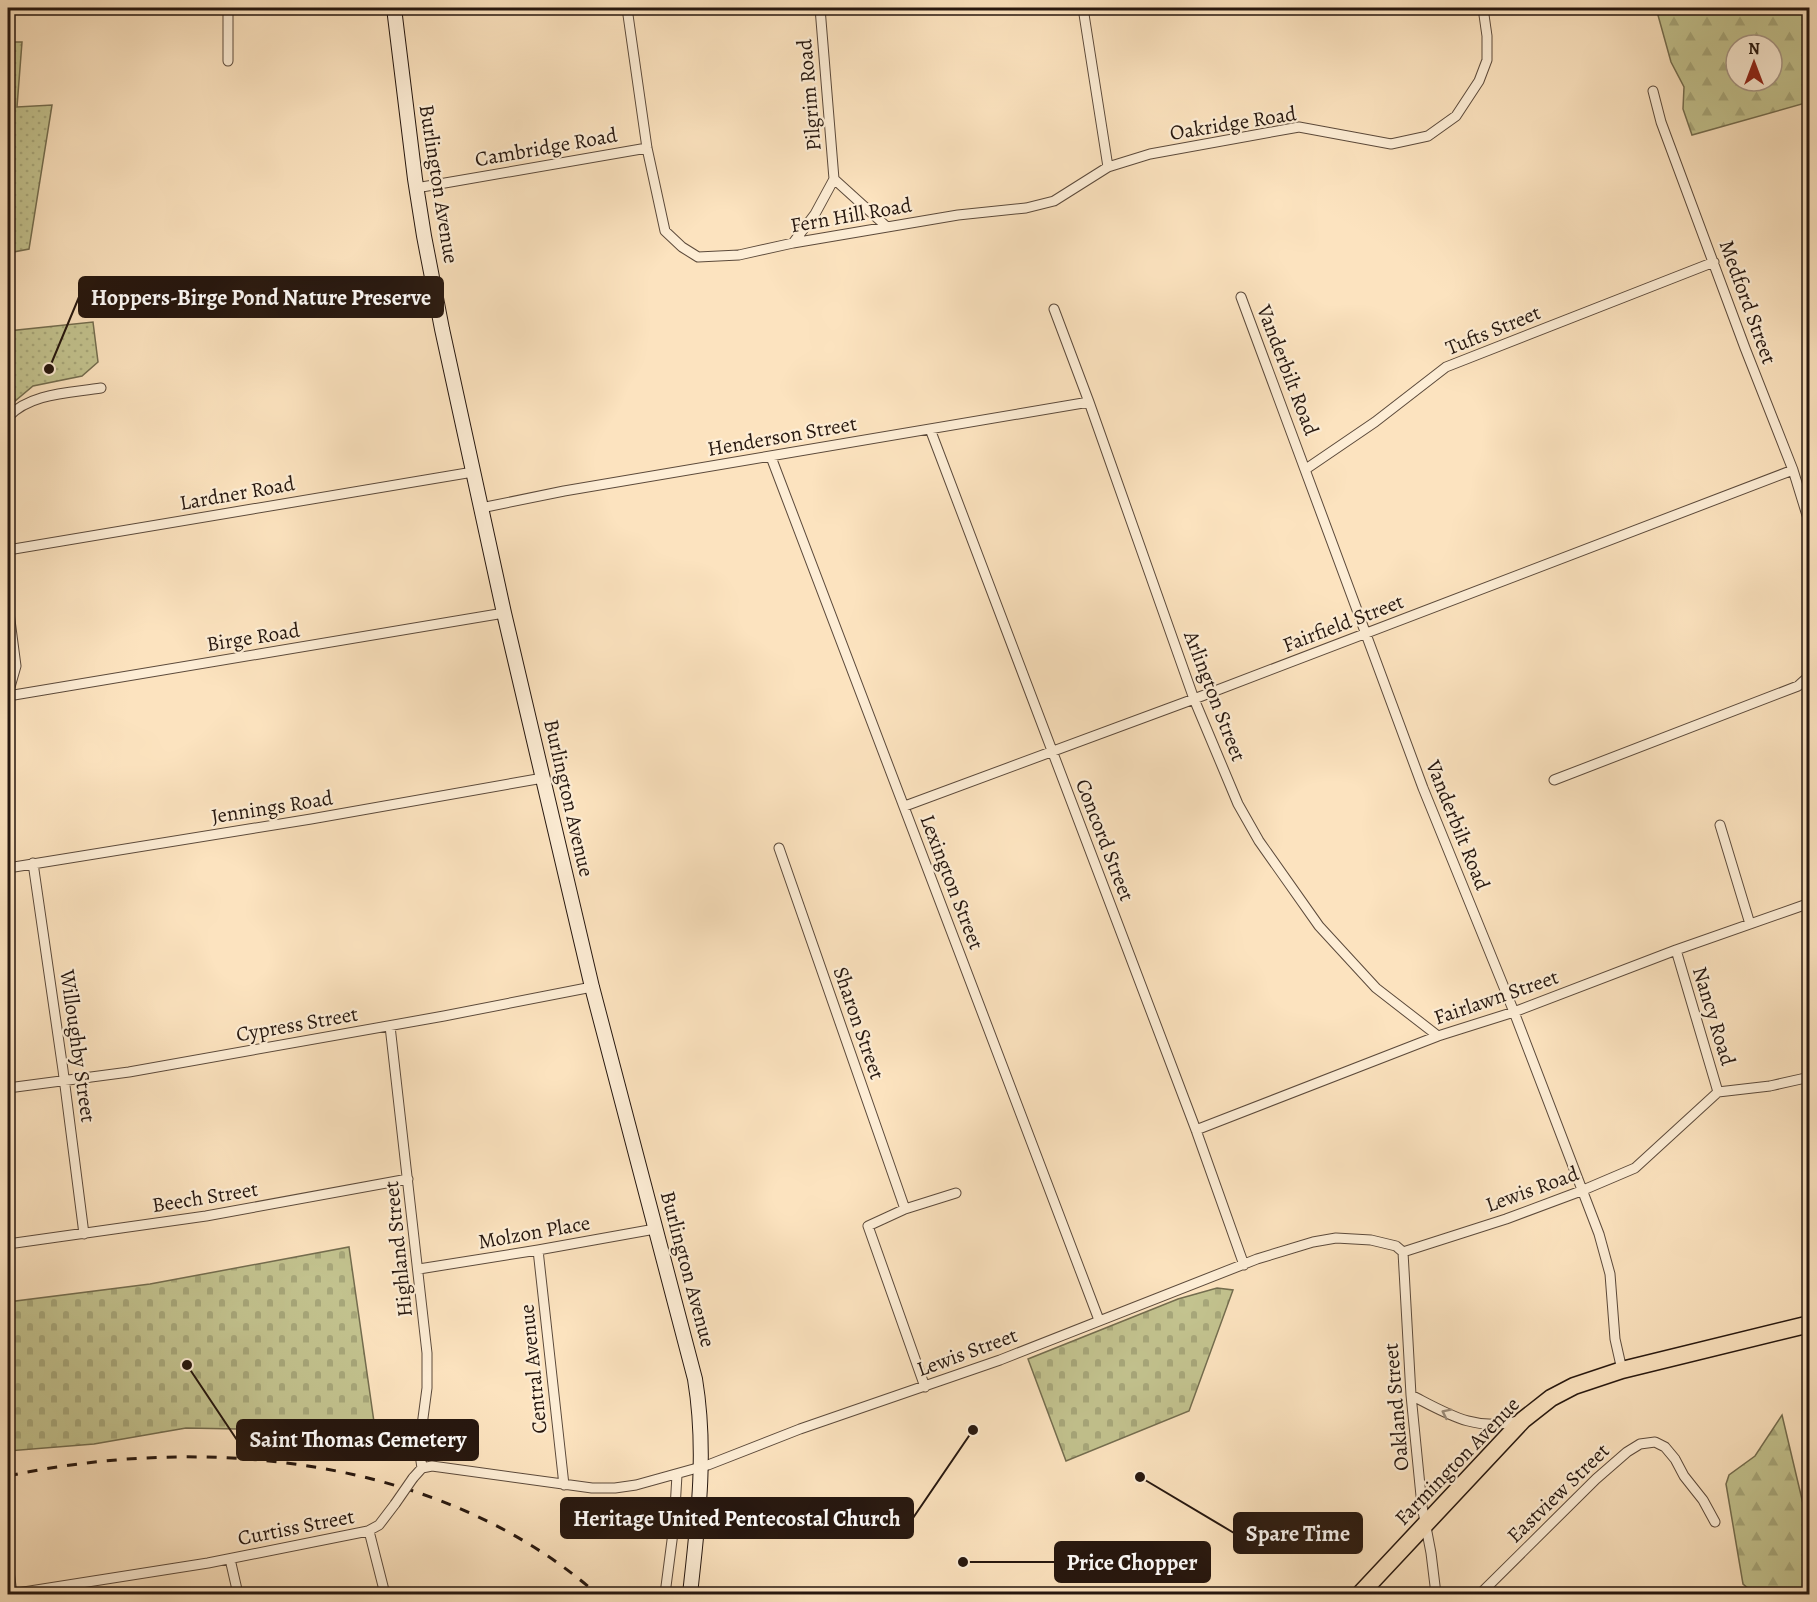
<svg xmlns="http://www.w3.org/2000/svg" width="1817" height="1602" font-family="Alegreya,serif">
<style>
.forest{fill:url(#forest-firs);stroke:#746d4f;stroke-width:1.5;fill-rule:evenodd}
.cemetery{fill:url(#cemetery-stones);stroke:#746d4f;stroke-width:1.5}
.park{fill:url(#park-dots);stroke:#746d4f;stroke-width:1.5}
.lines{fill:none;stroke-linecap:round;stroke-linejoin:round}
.minor-casing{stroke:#5c4a3b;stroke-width:11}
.secondary-casing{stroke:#26170f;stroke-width:16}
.trunk-casing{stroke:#26170f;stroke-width:19}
.minor{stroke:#fdedd5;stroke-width:9}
.secondary{stroke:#fdedd5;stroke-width:14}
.trunk{stroke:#fce3bf;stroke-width:16}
.rail{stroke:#26170f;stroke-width:3;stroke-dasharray:10 10;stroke-linecap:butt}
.minor-bridge-casing{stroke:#5c4a3b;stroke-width:11;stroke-linecap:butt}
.minor-bridge{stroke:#fdedd5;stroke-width:9}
.oneway{stroke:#9c8d7c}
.labels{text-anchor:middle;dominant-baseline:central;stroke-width:4.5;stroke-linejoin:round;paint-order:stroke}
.street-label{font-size:21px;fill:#26170f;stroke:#fdedd5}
.leader{fill:none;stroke:#26170f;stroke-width:2}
.callout-dot{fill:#26170f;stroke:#fdedd5;stroke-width:2}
.callout{fill:#26170f;stroke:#26170f;stroke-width:2}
.callout-label{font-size:22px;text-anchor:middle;font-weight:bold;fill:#fff}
</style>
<defs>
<pattern id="forest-firs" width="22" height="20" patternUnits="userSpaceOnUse" patternTransform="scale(1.5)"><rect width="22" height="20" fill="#c3c38f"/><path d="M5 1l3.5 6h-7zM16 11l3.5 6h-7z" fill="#a7a77a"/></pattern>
<pattern id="cemetery-stones" width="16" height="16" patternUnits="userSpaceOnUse" patternTransform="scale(1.5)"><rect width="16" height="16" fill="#c3c38f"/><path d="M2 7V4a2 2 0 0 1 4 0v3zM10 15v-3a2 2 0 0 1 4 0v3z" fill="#a7a77a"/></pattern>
<pattern id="park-dots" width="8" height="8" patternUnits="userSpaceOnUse" patternTransform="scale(1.5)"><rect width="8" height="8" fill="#c3c38f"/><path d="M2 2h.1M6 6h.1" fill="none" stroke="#a7a77a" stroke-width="1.8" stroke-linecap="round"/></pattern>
</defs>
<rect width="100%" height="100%" fill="#fce3bf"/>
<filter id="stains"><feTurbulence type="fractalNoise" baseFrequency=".00333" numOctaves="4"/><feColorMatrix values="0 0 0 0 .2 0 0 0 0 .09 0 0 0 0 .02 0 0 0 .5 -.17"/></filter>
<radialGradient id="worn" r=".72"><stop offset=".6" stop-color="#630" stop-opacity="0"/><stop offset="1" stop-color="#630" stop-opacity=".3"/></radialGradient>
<!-- forest -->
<path class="forest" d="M 1656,8 L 1809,8 L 1809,102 L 1692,135 L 1683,109 L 1684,87 L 1671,62 ZM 1736,45 L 1772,45 L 1772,81 L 1736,81 Z
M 1782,1415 L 1809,1529 L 1809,1594 L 1755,1594 L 1743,1584 L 1726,1484 L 1729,1475 L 1755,1456 Z"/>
<!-- cemetery -->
<path class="cemetery" d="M 349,1247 L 379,1457 L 285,1436 L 238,1429 L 186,1428 L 94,1444 L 8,1451 L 8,1302 L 150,1284 Z
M 1217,1288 L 1233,1290 L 1189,1411 L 1066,1461 L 1028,1359 L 1178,1299 Z"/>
<!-- park -->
<path class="park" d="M 8,42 L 22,42 L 17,107 L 52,105 L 29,249 L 8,253 Z
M 93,322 L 98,362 L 82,376 L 33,386 L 8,407 L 8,331 Z"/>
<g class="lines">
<!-- minor casing -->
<g class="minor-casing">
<path id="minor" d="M 627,8 L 647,148 L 665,231 L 682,247 L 698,257 L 739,255 L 793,243 L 958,215 L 1026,208 L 1054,201 L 1108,167 L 1150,154 L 1299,127 L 1391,144 L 1428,136 L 1456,116 L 1479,81 L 1487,60 L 1487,36 L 1483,8
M 820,8 L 834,179 L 887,227
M 1083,8 L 1108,167
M 228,61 L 228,8
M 1653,91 L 1661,122 L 1745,348 L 1793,470 L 1810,525
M 416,188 L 647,148
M 793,243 L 815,214 L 834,179
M 1241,297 L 1423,788 L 1514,1012 L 1599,1234 L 1610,1274 L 1615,1339 L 1622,1370
M 1054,309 L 1089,402 L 1194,699 L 1238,804 L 1259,841 L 1319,926 L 1376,988 L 1438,1036
M 8,417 C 30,393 70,393 101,388
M 930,429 L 1196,1130 L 1244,1265
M 771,457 L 1099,1320
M 1306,469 L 1375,422 L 1446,367 L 1714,262
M 481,508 L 564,491 L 1089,402
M 8,550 L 473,472
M 8,605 L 16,666 L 8,694
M 8,696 L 504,613
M 1554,780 L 1798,686 L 1810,675
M 905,806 L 1194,699 L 1793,470
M 1720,825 L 1750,924
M 779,848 L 905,1209
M 33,863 L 63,1070 L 84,1234
M 8,868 L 311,819 L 543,778
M 1676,950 L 1718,1092
M 390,1026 L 427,1353 L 427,1388 L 419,1448 L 422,1468
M 8,1088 L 129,1072 L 444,1016 L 592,987
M 1196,1130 L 1438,1036 L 1514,1012 L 1676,950 L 1810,903
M 8,1244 L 206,1216 L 408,1179
M 538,1250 L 564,1485
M 1403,1252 L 1506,1219 L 1581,1191 L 1635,1168 L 1718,1092 L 1770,1086 L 1810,1077
M 1403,1252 L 1411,1395 L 1422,1506 L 1431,1553 L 1436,1594
M 419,1269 L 538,1250 L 655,1229
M 925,1387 L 868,1226 L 905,1209 L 956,1193
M 1411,1395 C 1448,1414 1475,1432 1518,1421
M 413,1478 L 422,1468 L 432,1466 L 592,1488 L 615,1488 L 636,1485 L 708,1465 L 800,1429 L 1000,1360 L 1257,1259 L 1313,1242 L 1336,1238 L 1371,1240 L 1396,1246 L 1403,1252
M 369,1531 L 385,1594
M 230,1559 L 238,1594
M 8,1563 L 12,1594
M 11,1594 L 208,1563 L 368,1531 L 379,1525 L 395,1504
M 665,1594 L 674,1525 L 677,1475
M 1480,1594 L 1596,1479 L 1627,1452 L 1640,1444 L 1655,1442 L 1665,1447 L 1675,1459 L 1684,1476 L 1703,1500 L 1715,1522"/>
</g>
<!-- secondary casing -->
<g class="secondary-casing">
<path id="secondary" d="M 394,8 L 415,179 L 424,236 L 442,329 L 504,613 L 592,987 L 695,1379 C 707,1451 698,1522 690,1594"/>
</g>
<!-- trunk casing -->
<g class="trunk-casing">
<path id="trunk" d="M 1360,1594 L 1523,1420 L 1551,1398 L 1574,1386 L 1622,1370 L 1810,1324"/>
</g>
<!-- minor -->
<use href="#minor" class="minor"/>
<!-- secondary -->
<use href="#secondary" class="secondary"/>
<!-- trunk -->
<use href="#trunk" class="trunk"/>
<!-- rail -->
<path class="rail" d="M 8,1476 C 205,1434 440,1456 597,1594"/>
<!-- minor-bridge casing -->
<g class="minor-bridge-casing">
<path id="minor-bridge" d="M 395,1504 L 413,1478"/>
</g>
<!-- minor-bridge -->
<use href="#minor-bridge" class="minor-bridge"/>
</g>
<!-- one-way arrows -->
<defs><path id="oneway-chevron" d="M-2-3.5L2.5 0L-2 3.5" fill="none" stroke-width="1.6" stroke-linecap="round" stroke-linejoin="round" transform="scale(1.5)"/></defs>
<use class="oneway" href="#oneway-chevron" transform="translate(1446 1413) rotate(-154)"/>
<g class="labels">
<!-- street labels -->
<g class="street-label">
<text transform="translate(809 95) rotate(-95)">Pilgrim Road</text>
<text transform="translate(1233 123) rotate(-9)">Oakridge Road</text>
<text transform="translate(546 147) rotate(-10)">Cambridge Road</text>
<text transform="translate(439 184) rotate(81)">Burlington Avenue</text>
<text transform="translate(851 215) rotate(-10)">Fern Hill Road</text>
<text transform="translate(1748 302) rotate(70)">Medford Street</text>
<text transform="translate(1493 330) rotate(-22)">Tufts Street</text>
<text transform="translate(1288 370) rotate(69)">Vanderbilt Road</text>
<text transform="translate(782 436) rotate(-10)">Henderson Street</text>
<text transform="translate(237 493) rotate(-10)">Lardner Road</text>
<text transform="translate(1343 623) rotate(-21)">Fairfield Street</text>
<text transform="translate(253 637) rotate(-9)">Birge Road</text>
<text transform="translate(1215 696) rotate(69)">Arlington Street</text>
<text transform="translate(569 798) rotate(77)">Burlington Avenue</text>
<text transform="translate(272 807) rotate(-9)">Jennings Road</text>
<text transform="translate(1458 825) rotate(68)">Vanderbilt Road</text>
<text transform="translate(1105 840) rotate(69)">Concord Street</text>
<text transform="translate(952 882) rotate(69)">Lexington Street</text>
<text transform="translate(1496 997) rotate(-19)">Fairlawn Street</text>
<text transform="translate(1714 1016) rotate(73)">Nancy Road</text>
<text transform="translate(859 1023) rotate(71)">Sharon Street</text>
<text transform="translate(297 1024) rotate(-10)">Cypress Street</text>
<text transform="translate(78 1046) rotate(82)">Willoughby Street</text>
<text transform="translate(1532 1189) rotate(-20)">Lewis Road</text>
<text transform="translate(205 1197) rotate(-9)">Beech Street</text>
<text transform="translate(534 1232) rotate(-10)">Molzon Place</text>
<text transform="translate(398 1249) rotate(-96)">Highland Street</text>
<text transform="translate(688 1269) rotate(75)">Burlington Avenue</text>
<text transform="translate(967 1352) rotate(-20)">Lewis Street</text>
<text transform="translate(533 1369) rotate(-96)">Central Avenue</text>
<text transform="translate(1396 1407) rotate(-95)">Oakland Street</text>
<text transform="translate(1457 1461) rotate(-46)">Farmington Avenue</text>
<text transform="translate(1558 1493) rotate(-44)">Eastview Street</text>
<text transform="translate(296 1527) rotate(-11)">Curtiss Street</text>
</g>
</g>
<!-- callouts -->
<path class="leader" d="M49 369L79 297M187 1365L237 1440M973 1430L913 1518M1140 1477L1234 1533M963 1562L1055 1562"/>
<g class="callout-dot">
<circle cx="49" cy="369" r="6"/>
<circle cx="187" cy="1365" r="6"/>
<circle cx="973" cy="1430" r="6"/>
<circle cx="1140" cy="1477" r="6"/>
<circle cx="963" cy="1562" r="6"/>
</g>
<g class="callout">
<rect x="79" y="277" width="364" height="40" rx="6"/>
<rect x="237" y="1420" width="241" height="40" rx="6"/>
<rect x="561" y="1498" width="352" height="40" rx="6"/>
<rect x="1234" y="1513" width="128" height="40" rx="6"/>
<rect x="1055" y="1542" width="155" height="40" rx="6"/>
</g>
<g class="callout-label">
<text x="261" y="305">Hoppers-Birge Pond Nature Preserve</text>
<text x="358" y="1447">Saint Thomas Cemetery</text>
<text x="737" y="1526">Heritage United Pentecostal Church</text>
<text x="1298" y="1541">Spare Time</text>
<text x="1132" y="1570">Price Chopper</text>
</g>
<!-- margin -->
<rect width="1817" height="1602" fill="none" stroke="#fce3bf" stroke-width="30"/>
<rect x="9" y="9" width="1799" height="1584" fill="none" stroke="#26170f" stroke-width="3"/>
<rect x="15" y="15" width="1787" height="1572" fill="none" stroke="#26170f" stroke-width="1.5"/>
<!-- north arrow -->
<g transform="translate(1754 63)"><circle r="28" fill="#fdedd5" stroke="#a79786" stroke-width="1.5"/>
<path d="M0-4.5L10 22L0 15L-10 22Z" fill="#8f2418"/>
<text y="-9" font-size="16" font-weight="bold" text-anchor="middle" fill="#26170f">N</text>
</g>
<rect width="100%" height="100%" filter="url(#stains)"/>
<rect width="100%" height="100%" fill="url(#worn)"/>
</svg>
